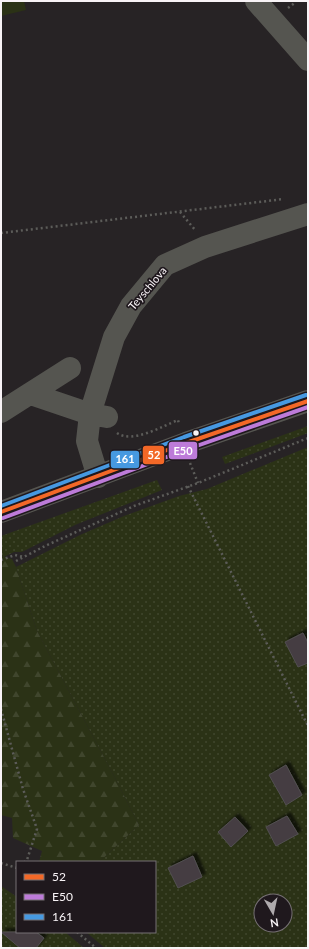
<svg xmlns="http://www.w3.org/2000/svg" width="309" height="949" font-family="Lato,sans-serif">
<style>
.grass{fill:url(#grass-dots);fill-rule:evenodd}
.forest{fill:url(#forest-firs)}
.park{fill:#2b3216}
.building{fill:#443c42;stroke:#524f51;filter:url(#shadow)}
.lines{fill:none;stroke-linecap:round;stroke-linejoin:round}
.path{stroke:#5c5c59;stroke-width:2.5;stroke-dasharray:2 3;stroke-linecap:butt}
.minor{stroke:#555550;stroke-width:22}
.bus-1-casing{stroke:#1f181d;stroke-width:7}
.bus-2-casing{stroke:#1f181d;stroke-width:7}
.bus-3-casing{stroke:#1f181d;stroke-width:7}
.bus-1{stroke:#f36827;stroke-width:4}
.bus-2{stroke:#bd7bd9;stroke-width:4}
.bus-3{stroke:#4699e1;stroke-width:4}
.bus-dot{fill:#f8f3f6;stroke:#1f181d;stroke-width:1.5}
.labels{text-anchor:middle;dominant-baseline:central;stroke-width:3.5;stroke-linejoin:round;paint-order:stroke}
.street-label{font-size:11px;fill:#f8f3f6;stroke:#1f181d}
.line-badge{stroke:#1f181d;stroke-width:1.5}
.badge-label{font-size:11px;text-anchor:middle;font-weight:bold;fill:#fff}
</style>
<defs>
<pattern id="grass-dots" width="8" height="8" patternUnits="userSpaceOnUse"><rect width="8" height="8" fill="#2b3216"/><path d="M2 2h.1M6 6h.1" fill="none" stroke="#40462d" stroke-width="1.8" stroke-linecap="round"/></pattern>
<pattern id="forest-firs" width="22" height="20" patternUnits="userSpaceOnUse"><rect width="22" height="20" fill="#2b3216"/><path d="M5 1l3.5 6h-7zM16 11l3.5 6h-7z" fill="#40462d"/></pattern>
<filter id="shadow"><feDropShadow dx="3.5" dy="-3.5" stdDeviation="1" flood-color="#0009"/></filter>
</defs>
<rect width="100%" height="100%" fill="#272325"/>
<!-- grass -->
<path class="grass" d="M 308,426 L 308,433 L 225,464 L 222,457 Z
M 308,447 L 308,948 L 105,948 L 86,932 L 155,932 L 155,862 L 99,862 L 139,825 L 115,778 L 37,631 L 16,567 L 80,535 L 124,516 L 179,496 L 207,489 ZM 261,901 L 285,901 L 285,925 L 261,925 Z
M 157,480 L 162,490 L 75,525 L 22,552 L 14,552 L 4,557 L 1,554 L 1,536 Z
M 1,886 L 17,897 L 17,932 L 65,932 L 84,948 L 1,948 Z"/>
<!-- forest -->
<path class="forest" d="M 1,554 L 4,557 L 12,559 L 16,567 L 37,631 L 115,778 L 139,825 L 99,862 L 39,862 L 42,851 L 13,838 L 12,818 L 1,815 Z"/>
<!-- park -->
<path class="park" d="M 1,1 L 24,1 L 26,10 L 1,16 Z"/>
<!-- building -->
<path class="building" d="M 303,633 L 308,643 L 308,663 L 298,667 L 285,642 Z
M 286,765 L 302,795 L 286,805 L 269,775 Z
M 287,816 L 298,834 L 276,846 L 266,827 Z
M 235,817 L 248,831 L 231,847 L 218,832 Z
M 193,856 L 202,877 L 178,888 L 168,868 Z
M 1,932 L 36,932 L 44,938 L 36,948 L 20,948 Z"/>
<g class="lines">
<!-- path -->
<path class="path" d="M 288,8 L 296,2
M 180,212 L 196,231
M 1,233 L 284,199
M 117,433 C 132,444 163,426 178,420 L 179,424
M 190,463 L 198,483
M 188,486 L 308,726
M 1,560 L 15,555 L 24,557
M 16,561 L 45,546 L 134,506 L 198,483 L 308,438
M 1,709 L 23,789 L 37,829 L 27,860 L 25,862
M 1,863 L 17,868
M 77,932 L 96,948"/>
<!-- minor -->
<path class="minor" d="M 256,1 L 308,60
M 31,394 L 90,414 L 107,417
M 1,412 L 70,368
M 98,477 L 87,441 L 90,414 L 114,337 L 131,306 L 165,265 L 205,247 L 308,214
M 1,512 L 186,443 L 308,401"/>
<!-- bus-1 casing -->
<g class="bus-1-casing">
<path id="bus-1" d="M 1,512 L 186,443 L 308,401"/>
</g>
<!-- bus-2 casing -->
<g class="bus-2-casing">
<path id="bus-2" d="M 3,518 L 188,449 L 308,407"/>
</g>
<!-- bus-3 casing -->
<g class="bus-3-casing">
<path id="bus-3" d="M 1,506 L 184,437 L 306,395"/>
</g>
<!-- bus-1 -->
<use href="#bus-1" class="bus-1"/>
<!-- bus-2 -->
<use href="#bus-2" class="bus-2"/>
<!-- bus-3 -->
<use href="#bus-3" class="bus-3"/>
</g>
<!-- markers -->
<circle class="bus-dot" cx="196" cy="433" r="3.5"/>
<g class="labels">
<!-- street labels -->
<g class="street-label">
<text transform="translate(147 288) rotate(-50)">Teyschlova</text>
</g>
</g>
<g class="line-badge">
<rect x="168" y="441" width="30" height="19" rx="4" fill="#bd7bd9"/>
<rect x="142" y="445" width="23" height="20" rx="4" fill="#f36827"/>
<rect x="110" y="450" width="30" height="19" rx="4" fill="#4699e1"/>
</g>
<g class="badge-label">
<text x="183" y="455">E50</text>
<text x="154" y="459">52</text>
<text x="125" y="463">161</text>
</g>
<!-- border -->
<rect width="309" height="949" fill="none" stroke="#f8f3f6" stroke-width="4"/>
<!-- legend -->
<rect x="16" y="861" width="140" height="72" fill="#1f181d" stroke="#767074"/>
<rect x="24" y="874" width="20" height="6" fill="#f36827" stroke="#767074"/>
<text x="52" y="881" font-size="12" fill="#f8f3f6">52</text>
<rect x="24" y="894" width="20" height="6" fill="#bd7bd9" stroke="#767074"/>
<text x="52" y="901" font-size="12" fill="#f8f3f6">E50</text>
<rect x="24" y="914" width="20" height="6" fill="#4699e1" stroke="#767074"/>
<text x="52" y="921" font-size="12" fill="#f8f3f6">161</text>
<!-- north arrow -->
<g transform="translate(273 913) rotate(171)"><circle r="19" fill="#1f181d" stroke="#767074"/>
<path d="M0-3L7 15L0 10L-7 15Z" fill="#afaaad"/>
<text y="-6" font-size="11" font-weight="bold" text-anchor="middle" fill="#f8f3f6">N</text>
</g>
</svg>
